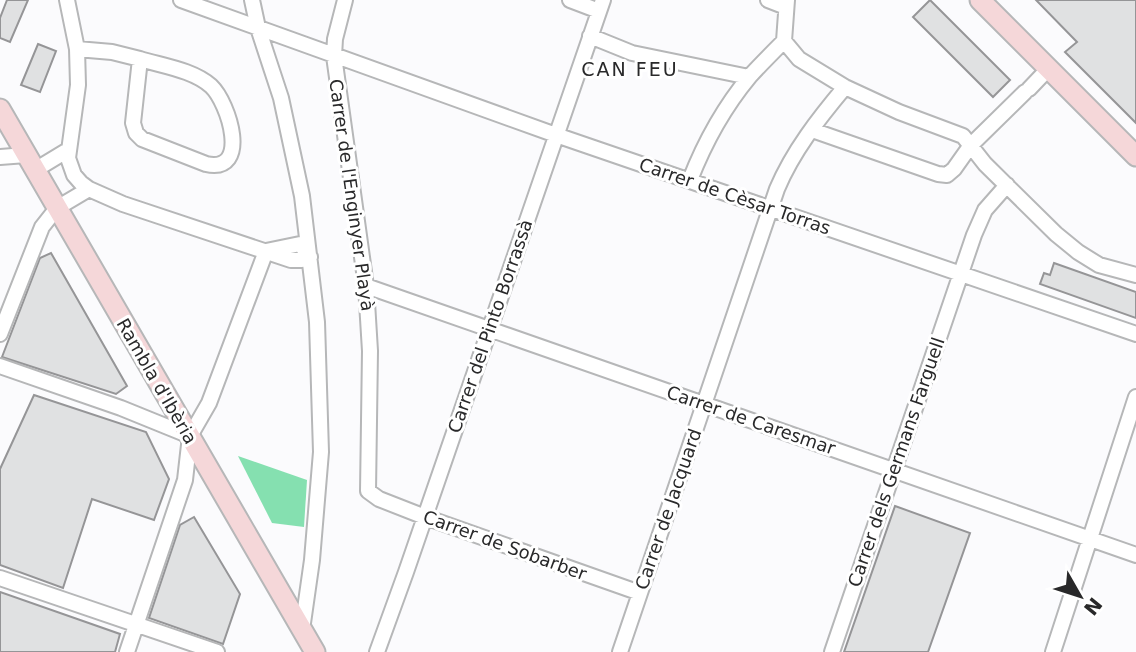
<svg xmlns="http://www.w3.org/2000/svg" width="1136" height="652" font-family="'DejaVu Sans',sans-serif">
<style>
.green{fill:#85e0b0}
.building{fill:#e0e1e2;stroke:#959597;stroke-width:2}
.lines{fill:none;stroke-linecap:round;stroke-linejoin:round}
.street-casing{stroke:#b6b7b8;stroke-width:18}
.secondary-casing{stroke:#b6b7b8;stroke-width:23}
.street{stroke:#fff;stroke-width:14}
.secondary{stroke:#f5d7d9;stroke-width:19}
.labels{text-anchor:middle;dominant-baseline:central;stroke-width:6;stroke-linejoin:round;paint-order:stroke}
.street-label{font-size:18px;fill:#29292a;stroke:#fff}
.neighbourhood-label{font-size:19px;letter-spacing:2px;fill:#29292a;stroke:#fff}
</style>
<rect width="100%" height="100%" fill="#fbfbfd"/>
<!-- green -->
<path class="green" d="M 238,456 L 307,480 L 304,527 L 272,523 Z"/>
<!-- building -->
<path class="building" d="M 7,0 L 28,0 L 10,42 L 0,38 L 0,18 Z
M 930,0 L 1010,80 L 993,97 L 913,17 Z
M 1036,0 L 1136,0 L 1136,123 L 1065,52 L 1077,42 Z
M 38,44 L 56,51 L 40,92 L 21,85 Z
M 51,253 L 127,386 L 116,394 L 2,357 L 40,258 Z
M 1054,263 L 1136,292 L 1136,318 L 1040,284 L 1044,273 L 1050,275 Z
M 34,395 L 146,432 L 169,479 L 154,520 L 92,499 L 63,588 L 0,565 L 0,469 Z
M 895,506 L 970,533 L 928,652 L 844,652 Z
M 194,517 L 240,594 L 223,644 L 149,618 L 180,525 Z
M 0,592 L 120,634 L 115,652 L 0,652 Z"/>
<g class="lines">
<!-- street casing -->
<g class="street-casing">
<path id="street" d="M 67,0 L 77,49 L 78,85 L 68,158 L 74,175 L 81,183 L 89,189 L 123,204 L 291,260 L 302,260 L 310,257
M 181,0 L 556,135 L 1136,334
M 252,0 L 258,28 L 281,98 L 302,196 L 317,322 L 321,452 L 312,560 L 302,630
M 345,0 L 335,39 L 334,56 L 366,286 L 370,351 L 368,491 L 379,499 L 425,517 L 640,593
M 570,0 L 599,11
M 768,0 L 786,7
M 787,0 L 784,41 L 799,59 L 845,87 L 899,112 L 963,136 L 985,164 L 1056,234 L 1078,252 L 1099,265 L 1136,275
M 590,36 L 632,53 L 749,77
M 77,49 L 112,52 L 140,59 L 133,123 L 136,133 L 142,139 L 206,164 C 251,174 229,103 211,86 C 193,70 163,66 140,59
M 1029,89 L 1049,68
M 812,130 L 938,174 L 947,175 L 954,169 L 971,145 L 1025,92
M 0,157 L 26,155
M 35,170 L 68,150
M 690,180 C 704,144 725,106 750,76 C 761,64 773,52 784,41
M 266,251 L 300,244 L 310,257
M 366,286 L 1136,555
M 0,334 L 42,227 L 57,208 L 89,189
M 0,366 L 121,408 L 190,436
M 0,578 L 217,652
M 127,652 L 185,480 L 190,436 L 209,403 L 266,251
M 377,652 L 406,572 L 603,0
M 620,652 L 777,189 C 793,151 819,118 845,87
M 832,652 L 974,235 L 985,210 L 1007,185
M 1053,652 L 1136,397"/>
</g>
<!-- secondary casing -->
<g class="secondary-casing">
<path id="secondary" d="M 980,0 L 1136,156
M 0,109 L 315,652"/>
</g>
<!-- street -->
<use href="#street" class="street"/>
<!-- secondary -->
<use href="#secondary" class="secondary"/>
</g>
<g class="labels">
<!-- street labels -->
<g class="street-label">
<text transform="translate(352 195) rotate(82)">Carrer de l'Enginyer Playà</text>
<text transform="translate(735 196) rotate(19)">Carrer de Cèsar Torras</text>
<text transform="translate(490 326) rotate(-71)">Carrer del Pinto Borrassà</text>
<text transform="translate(157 381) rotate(60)">Rambla d'Ibèria</text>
<text transform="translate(751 420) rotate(19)">Carrer de Caresmar</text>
<text transform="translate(896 462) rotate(-71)">Carrer dels Germans Farguell</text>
<text transform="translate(668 509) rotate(-71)">Carrer de Jacquard</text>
<text transform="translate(505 545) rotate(20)">Carrer de Sobarber</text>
</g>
<!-- neighbourhood labels -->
<g class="neighbourhood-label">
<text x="630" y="69">CAN FEU</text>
</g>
</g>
<!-- north arrow -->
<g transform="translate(1080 596) rotate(129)" stroke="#ffffff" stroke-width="5" paint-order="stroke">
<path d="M0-5L12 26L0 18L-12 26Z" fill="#29292a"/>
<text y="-10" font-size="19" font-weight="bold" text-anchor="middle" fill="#29292a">N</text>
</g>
</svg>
